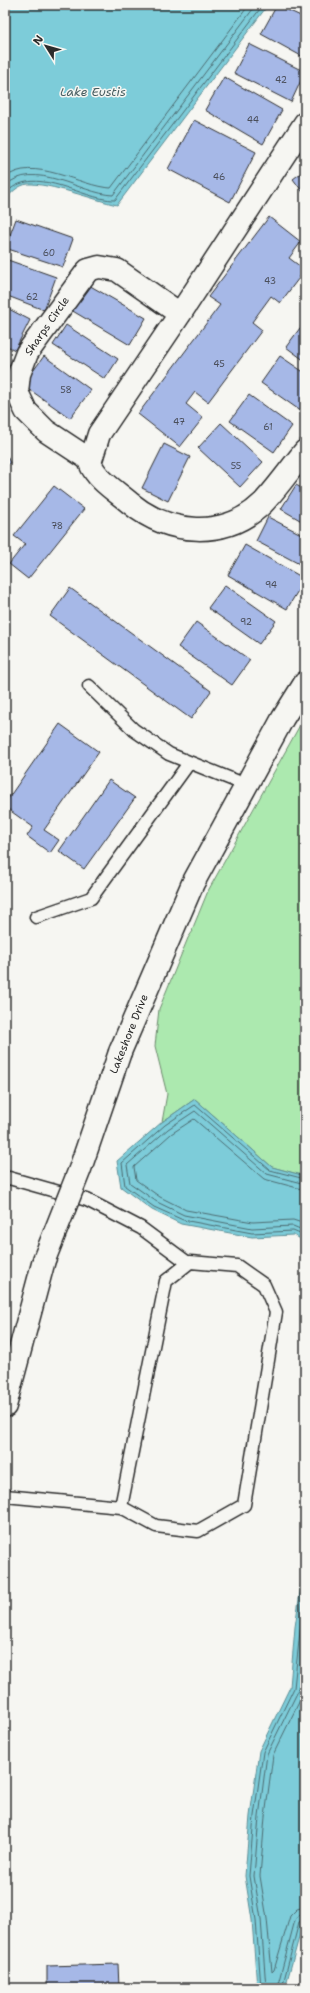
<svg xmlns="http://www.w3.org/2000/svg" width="310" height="1993" font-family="'Shantell Sans',sans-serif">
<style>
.green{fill:#ace9af;stroke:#6c8a6d}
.water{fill:#7dccd9;stroke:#5c8c93}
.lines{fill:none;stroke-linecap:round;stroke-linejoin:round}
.shore{stroke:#4c6b71;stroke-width:1}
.building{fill:#a6b8e7;stroke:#2b2b2b}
.service-casing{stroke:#2b2b2b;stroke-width:15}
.minor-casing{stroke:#2b2b2b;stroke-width:25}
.tertiary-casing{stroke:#2b2b2b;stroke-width:25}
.service{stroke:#f6f6f2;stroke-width:12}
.minor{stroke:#f6f6f2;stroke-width:22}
.tertiary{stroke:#f6f6f2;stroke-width:22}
.tertiary-bridge-casing{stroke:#2b2b2b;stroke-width:25;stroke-linecap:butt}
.tertiary-bridge{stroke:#f6f6f2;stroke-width:22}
.labels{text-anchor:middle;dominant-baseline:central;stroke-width:3;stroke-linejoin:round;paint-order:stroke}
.number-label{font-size:9px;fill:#4a4e5a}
.street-label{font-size:11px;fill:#2b2b2b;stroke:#f6f6f2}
.water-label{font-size:12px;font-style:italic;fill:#445b5f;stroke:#f6f6f2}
</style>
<rect width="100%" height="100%" fill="#f6f6f2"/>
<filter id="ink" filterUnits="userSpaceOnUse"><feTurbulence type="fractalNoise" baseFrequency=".025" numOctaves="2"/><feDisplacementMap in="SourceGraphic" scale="8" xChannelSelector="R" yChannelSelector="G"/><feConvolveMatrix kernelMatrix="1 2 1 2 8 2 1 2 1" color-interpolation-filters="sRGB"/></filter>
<g filter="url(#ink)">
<!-- green -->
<path class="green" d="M 305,716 L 305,1176 L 272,1167 L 195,1099 L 162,1122 L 167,1094 L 155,1046 L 159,1009 L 188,938 L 193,931 L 192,930 L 208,891 Z"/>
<!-- water -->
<path class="water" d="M 5,5 L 268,5 L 117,205 C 95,200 49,183 28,184 C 18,185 11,193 5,200 Z
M 195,1099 L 272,1167 L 305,1176 L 305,1241 L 293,1235 L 252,1237 L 181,1224 L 152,1210 L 121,1187 L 117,1161 L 162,1122 Z
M 305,1558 L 305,1916 L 285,1988 L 257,1988 L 252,1920 L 245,1876 L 250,1816 L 259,1751 L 290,1687 L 295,1627 Z"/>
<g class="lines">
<!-- shore -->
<path class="shore" d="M 5,178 C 32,154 81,187 111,188 L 249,5
M 5,186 C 34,158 81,194 113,195 L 256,5
M 5,194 C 34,162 81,200 115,200 L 263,5
M 305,1179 L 270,1170 L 195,1105 L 165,1125 L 122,1163 L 125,1186 L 154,1207 L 183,1220 L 252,1233 L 293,1231 L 305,1236
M 305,1184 L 267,1174 L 195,1111 L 168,1129 L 127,1165 L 130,1183 L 157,1202 L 184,1215 L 252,1228 L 293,1226 L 305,1231
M 305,1190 L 264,1179 L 194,1119 L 171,1134 L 134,1167 L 136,1180 L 160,1197 L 186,1210 L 253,1222 L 293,1220 L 305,1224
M 305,1690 L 273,1755 L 265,1817 L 260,1876 L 267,1919 L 272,1972 L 274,1970 L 290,1916 L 297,1909 L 305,1907
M 261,1988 L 256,1920 L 249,1876 L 254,1816 L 263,1752 L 294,1688 L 305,1584
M 266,1988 L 261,1919 L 254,1876 L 259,1817 L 267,1754 L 299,1689 L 305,1623
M 277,1988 L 295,1920 L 299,1915 L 305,1913
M 282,1988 L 299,1922 L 305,1919"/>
</g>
<!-- building -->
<path class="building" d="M 277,5 L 305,18 L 305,58 L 261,34 Z
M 249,44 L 305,72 L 291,102 L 234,73 Z
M 224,77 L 282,110 L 263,144 L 205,110 Z
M 194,120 L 256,152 L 230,202 L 168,169 Z
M 305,170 L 305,195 L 293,179 Z
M 269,217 L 301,242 L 289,258 L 305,270 L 280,303 L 271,296 L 252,322 L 262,330 L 208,402 L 195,392 L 186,404 L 203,418 L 180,447 L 138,414 L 220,305 L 208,297 Z
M 16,219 L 73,239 L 63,267 L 5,248 Z
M 5,259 L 56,277 L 44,310 L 5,295 Z
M 87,284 L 146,318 L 130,345 L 71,310 Z
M 5,307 L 30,320 L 15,350 L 5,345 Z
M 303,324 L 305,326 L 305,361 L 286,347 Z
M 66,325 L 118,359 L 105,379 L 53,345 Z
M 44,356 L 91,390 L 70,418 L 23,385 Z
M 280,356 L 305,373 L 305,414 L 261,383 Z
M 249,395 L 292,426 L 274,452 L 230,421 Z
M 221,423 L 263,462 L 240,487 L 198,448 Z
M 164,444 L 190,457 L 168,501 L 142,488 Z
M 5,452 L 10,463 L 5,466 Z
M 296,485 L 305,490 L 305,523 L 281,509 Z
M 54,486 L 84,509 L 28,579 L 9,564 L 25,544 L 14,536 Z
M 268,517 L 305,536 L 305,567 L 256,541 Z
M 245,545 L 305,579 L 287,609 L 228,575 Z
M 225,585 L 276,621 L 259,644 L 208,608 Z
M 70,588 L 211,691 L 191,719 L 50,616 Z
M 196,622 L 250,660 L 232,685 L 178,647 Z
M 60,724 L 99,752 L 44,830 L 59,840 L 50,853 L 27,836 L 33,827 L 5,807 L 5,803 Z
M 109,780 L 135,798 L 84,869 L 59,851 Z
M 118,1964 L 119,1988 L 47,1988 L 47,1966 Z"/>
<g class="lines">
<!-- service casing -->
<g class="service-casing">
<path id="service" d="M 89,686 L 134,730 L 169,754 L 246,785
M 36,917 L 91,898 L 189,763
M 5,1179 L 9,1178 L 87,1200 L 141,1228 L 188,1263
M 5,1496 L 121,1507 L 156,1526 L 198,1531 L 244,1505 L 276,1312 L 264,1285 L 237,1266 L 190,1262 L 166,1281 L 121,1507"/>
</g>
<!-- minor casing -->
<g class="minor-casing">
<path id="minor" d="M 305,123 L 180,314 L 99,434 L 90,463 C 97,480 116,491 130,503 C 169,535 225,540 263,503 C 278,487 291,468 305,451
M 90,460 L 46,431 L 26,411 L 17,392 L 19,374 L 27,353 L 88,270 L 99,267 L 117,270 L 180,314"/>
</g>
<!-- tertiary casing -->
<g class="tertiary-casing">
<path id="tertiary" d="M 120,1052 L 193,883 L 283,718 L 305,683
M 5,1406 L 44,1260"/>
</g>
<!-- service -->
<use href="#service" class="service"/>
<!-- minor -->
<use href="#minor" class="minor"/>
<!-- tertiary -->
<use href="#tertiary" class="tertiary"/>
<!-- tertiary-bridge casing -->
<g class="tertiary-bridge-casing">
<path id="tertiary-bridge" d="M 44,1260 L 80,1169 L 120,1052"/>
</g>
<!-- tertiary-bridge -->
<use href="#tertiary-bridge" class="tertiary-bridge"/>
</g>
</g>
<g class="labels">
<!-- number labels -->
<g class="number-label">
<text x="281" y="80">42</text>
<text x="253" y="120">44</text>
<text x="219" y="177">46</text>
<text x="49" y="253">60</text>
<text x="270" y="281">43</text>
<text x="32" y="297">62</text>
<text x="219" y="364">45</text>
<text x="66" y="390">58</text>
<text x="179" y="422">47</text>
<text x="268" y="427">61</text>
<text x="236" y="466">55</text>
<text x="57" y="526">78</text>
<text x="271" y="585">94</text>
<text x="246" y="622">92</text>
</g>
<!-- street labels -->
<g class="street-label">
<text transform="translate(47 326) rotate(-55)">Sharps Circle</text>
<text transform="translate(129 1034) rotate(-68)">Lakeshore Drive</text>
</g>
<!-- water labels -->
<g class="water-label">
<text x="93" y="92">Lake Eustis</text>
</g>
</g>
<!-- margin -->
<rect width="310" height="1993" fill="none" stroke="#f6f6f2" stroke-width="20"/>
<rect x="10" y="10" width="290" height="1973" fill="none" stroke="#2b2b2b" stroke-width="1.5" filter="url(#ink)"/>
<!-- north arrow -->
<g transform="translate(46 46) rotate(307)" stroke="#f6f6f2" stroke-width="3" paint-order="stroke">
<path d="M0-3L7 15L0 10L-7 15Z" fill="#2b2b2b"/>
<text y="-6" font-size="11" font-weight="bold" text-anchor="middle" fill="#2b2b2b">N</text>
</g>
</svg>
